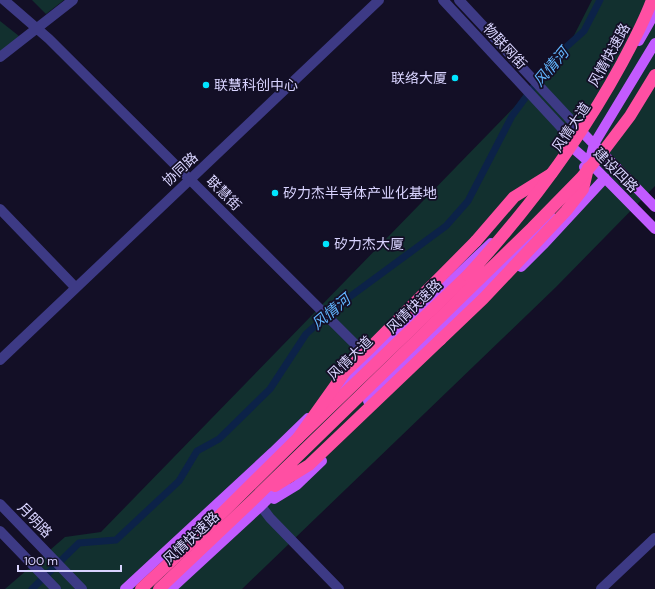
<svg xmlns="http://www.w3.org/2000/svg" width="655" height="589" font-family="'DM Sans','Noto Sans SC',sans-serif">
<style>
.green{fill:#12302f}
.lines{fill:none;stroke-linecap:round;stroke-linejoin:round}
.canal{stroke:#0c2248;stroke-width:7}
.minor{stroke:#3d3a85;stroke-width:10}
.major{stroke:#c25bff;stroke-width:10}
.highway{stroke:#ff4fa3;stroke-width:12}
.highway-bridge{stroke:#ff4fa3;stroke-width:12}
.poi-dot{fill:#00e5ff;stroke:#130f26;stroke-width:1.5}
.labels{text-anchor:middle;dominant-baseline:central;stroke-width:3.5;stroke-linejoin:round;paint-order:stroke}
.street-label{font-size:14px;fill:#d9d4ff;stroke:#130f26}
.poi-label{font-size:14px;fill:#d9d4ff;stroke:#130f26;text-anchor:start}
.water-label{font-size:15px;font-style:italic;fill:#62b6ff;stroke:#130f26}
</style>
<rect width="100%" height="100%" fill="#130f26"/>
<!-- green -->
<path class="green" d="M 32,0 L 64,0 L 46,14 Z
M 592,0 L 655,0 L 655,186 L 556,287 L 242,589 L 5,589 L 65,537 L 101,532 L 563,57 Z
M 0,21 L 19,36 L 0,55 Z"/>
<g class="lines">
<!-- canal -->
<path class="canal" d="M 32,589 L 79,543 L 116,540 L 179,481 L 197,451 L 219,439 L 270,389 L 306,334 L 340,304 L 446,226 L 468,201 L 512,116 L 556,56 L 584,31 L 600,0"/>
<!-- minor -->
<path class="minor" d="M 4,0 L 49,39 L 369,358
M 443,0 L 561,127 L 574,149
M 459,0 L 584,134
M 0,57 L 73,0
M 0,209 L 76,288
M 0,360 L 379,0
M 0,504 L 82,589
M 261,506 L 270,518 L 339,589
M 0,531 L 56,589
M 601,589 L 655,538"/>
<!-- major -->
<path class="major" d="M 639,41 L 655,13
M 584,134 L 655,207
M 574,149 L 589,162 L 655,229
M 584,167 L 589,162 L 594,144 L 655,43
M 521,267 L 543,245 L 605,178
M 338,389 L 491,243
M 368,401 L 532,238 L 551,217
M 274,499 L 297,485 L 322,461
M 125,589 L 273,452 L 308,418
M 171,589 L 261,506 L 285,482"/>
<!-- highway -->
<path class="highway" d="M 476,241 L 514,197 L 551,174
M 440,340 L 483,299 L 566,211 L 583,189 L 588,168
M 141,589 L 207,528 L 298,438 L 468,275"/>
<!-- highway-bridge -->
<path class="highway-bridge" d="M 468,275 C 527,211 580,140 622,63 C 633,42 644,22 652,0
M 298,438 L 345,372 L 368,350 L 476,241
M 275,486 L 309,465 L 440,340
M 159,589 L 254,499 L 532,228 L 581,178 L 605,149 L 630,116 L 655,75"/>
</g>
<!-- markers -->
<g class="poi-dot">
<circle cx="455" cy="78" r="4"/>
<circle cx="206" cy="85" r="4"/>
<circle cx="275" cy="193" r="4"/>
<circle cx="326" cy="244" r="4"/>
</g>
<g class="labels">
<!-- street labels -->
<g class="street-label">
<text transform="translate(505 46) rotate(47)">物联网街</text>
<text transform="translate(609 55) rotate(-61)">风情快速路</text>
<text transform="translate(571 127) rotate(-56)">风情大道</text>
<text transform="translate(180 169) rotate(-43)">协同路</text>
<text transform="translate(616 170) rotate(45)">建设四路</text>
<text transform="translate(224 193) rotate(45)">联慧街</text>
<text transform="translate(414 306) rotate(-44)">风情快速路</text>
<text transform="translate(350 358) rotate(-44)">风情大道</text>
<text transform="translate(35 520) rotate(46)">月明路</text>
<text transform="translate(191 538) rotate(-43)">风情快速路</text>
</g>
<!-- poi labels -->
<g class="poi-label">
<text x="447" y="78" text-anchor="end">联络大厦</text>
<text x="214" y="85">联慧科创中心</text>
<text x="283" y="193">矽力杰半导体产业化基地</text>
<text x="334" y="244">矽力杰大厦</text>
</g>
<!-- water labels -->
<g class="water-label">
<text transform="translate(551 67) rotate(-50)">风情河</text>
<text transform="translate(331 312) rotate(-40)">风情河</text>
</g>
</g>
<!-- scale -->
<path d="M18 565v6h103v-6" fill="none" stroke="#d9d4ff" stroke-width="2"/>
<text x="24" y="565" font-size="12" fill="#d9d4ff" stroke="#130f26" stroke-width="3" paint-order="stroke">100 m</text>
</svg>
